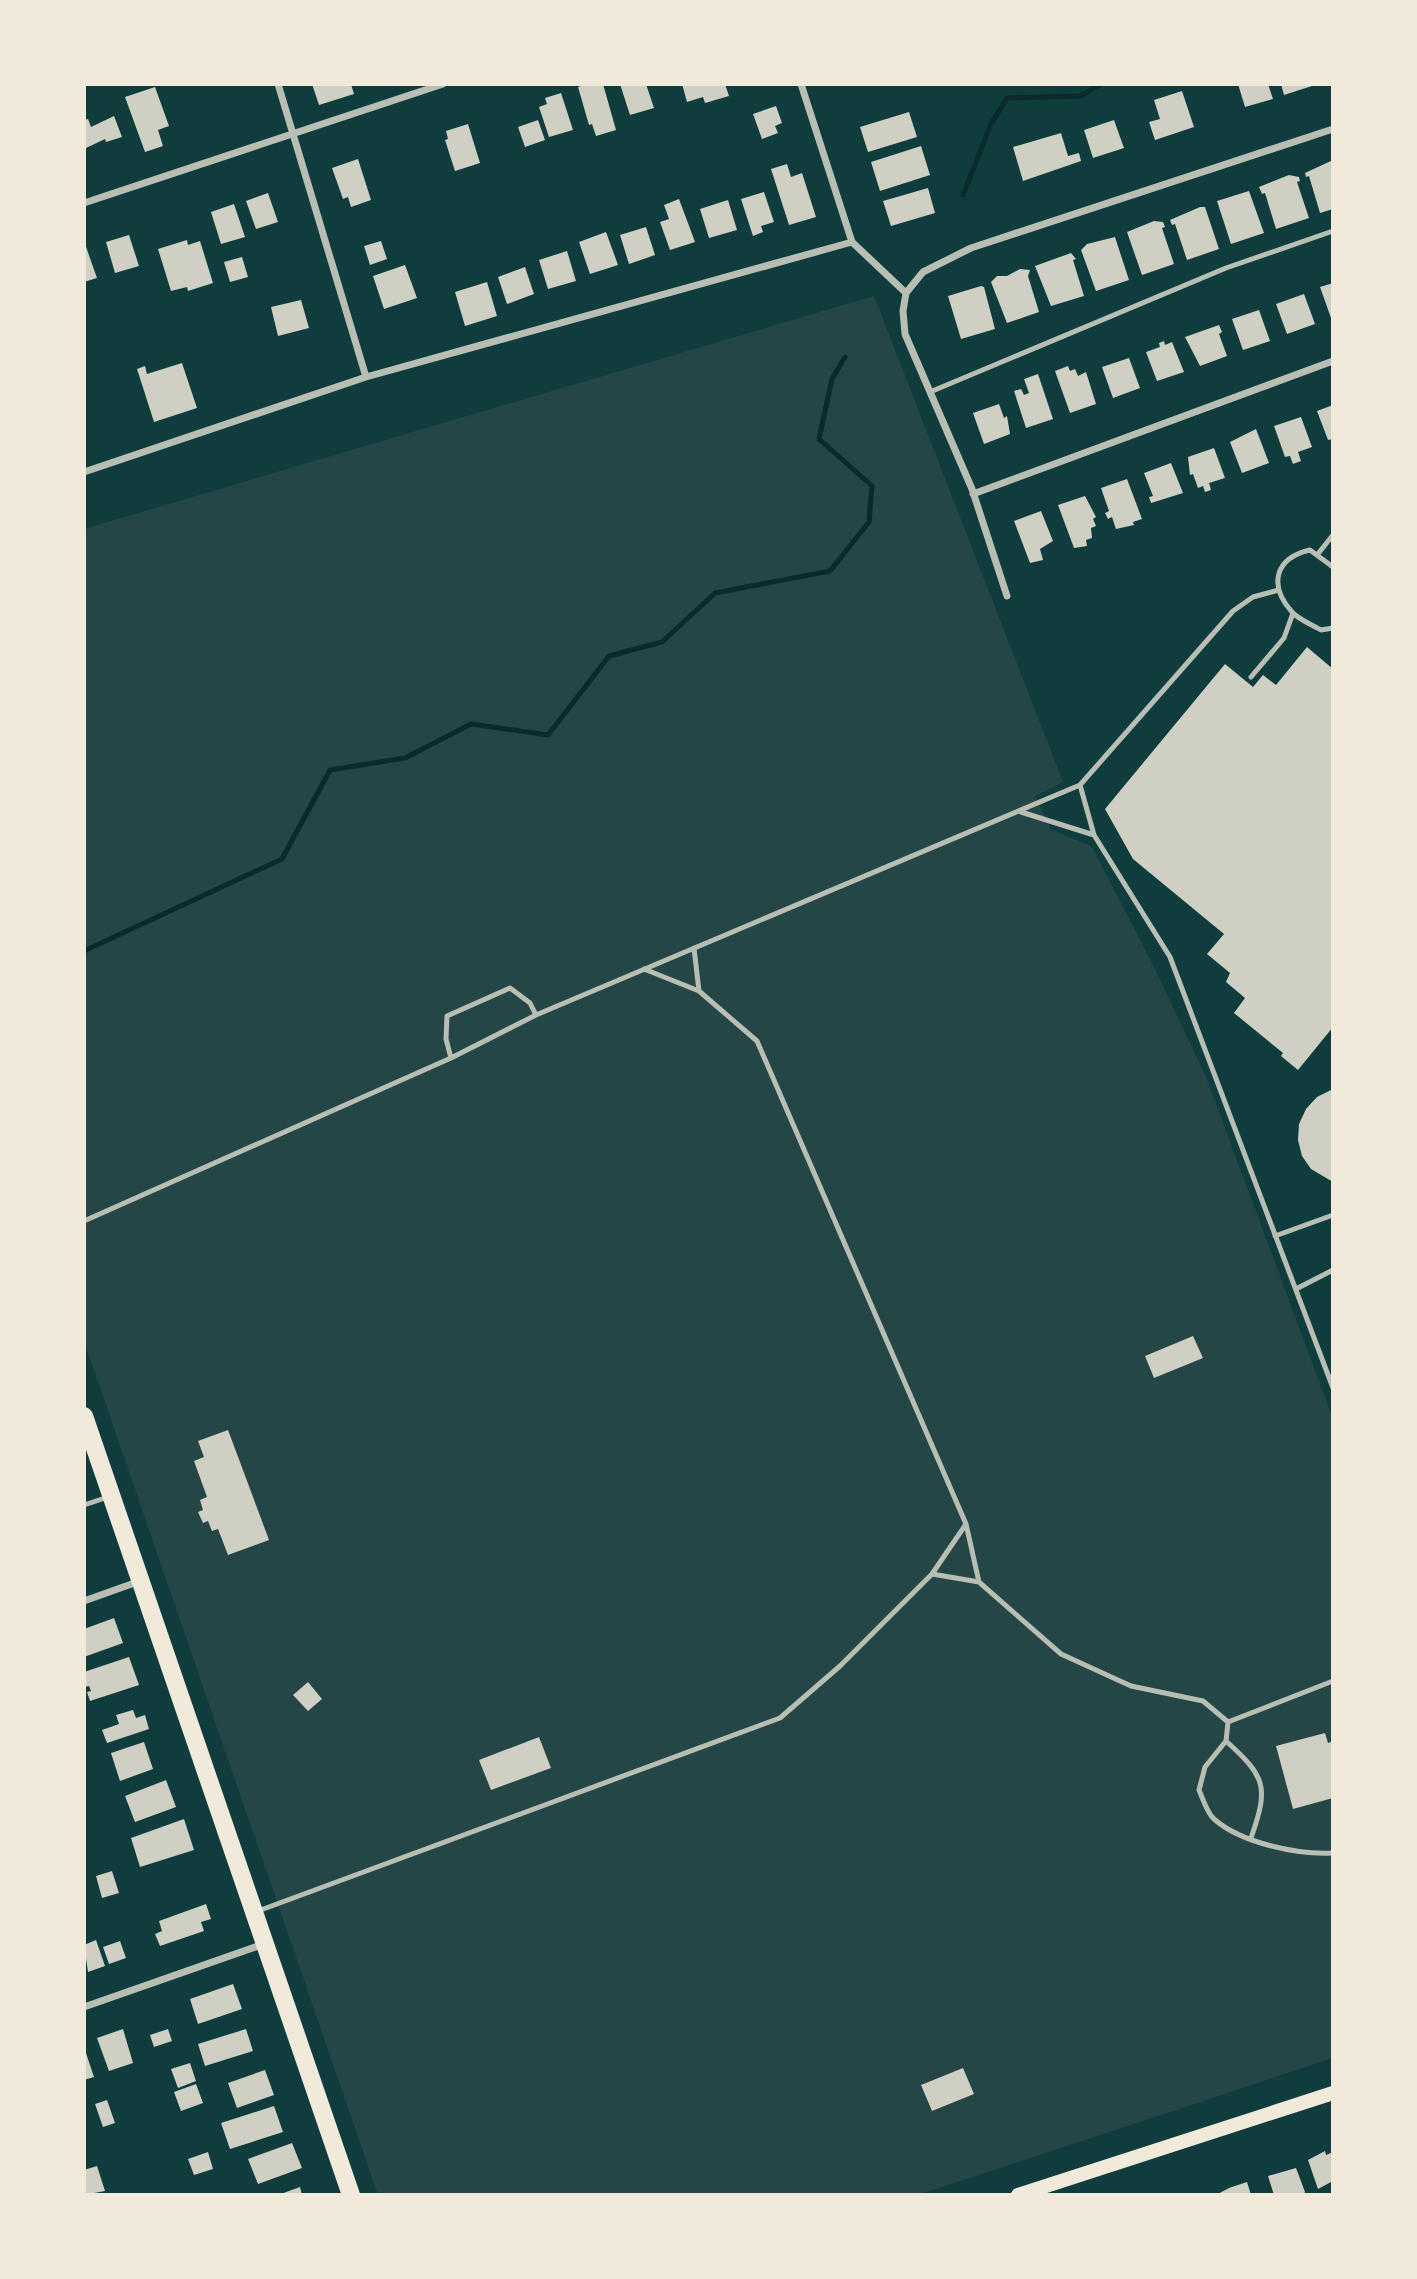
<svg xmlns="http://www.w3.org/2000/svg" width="1417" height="2279" font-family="Raleway,sans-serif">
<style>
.green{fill:#244646}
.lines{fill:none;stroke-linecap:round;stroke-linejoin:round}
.stream{stroke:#0a2a2b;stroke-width:5}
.building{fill:#cfcfc3}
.service{stroke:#b8beb3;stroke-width:5}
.minor{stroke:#b8beb3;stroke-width:7}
.secondary{stroke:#f1e9da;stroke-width:14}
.primary{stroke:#f1e9da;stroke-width:18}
</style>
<rect width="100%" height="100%" fill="#0f3d3e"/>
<!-- green -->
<path class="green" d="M 874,296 L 1063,782 L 1035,796 L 1051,829 L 1092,847 L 1153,965 L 1206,1077 L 1333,1419 L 1333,2058 L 918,2195 L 378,2195 L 84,1341 L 84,529 Z"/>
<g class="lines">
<!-- stream -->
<path class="stream" d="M 963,195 L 991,124 L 1007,98 L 1080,96 L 1101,84
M 84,951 L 282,859 L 330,770 L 405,758 L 471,724 L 548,735 L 609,656 L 662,642 L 715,593 L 830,571 L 869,522 L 872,486 L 819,439 L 832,379 L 845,357"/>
</g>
<!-- building -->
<path class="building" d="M 312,84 L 351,84 L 354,94 L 319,105 Z
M 587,84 L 603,84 L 616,130 L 596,136 L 592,124 L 589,125 L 578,87 Z
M 620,84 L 646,84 L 654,108 L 630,115 Z
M 682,84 L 725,84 L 729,96 L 705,103 L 703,97 L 687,102 Z
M 1238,84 L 1268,84 L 1273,99 L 1245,107 Z
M 1281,84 L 1315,84 L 1315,85 L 1284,95 Z
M 155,87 L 169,126 L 158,130 L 163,146 L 145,152 L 125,97 Z
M 1182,91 L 1194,127 L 1155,140 L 1149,122 L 1160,119 L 1154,100 Z
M 561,93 L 573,130 L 549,137 L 539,107 L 547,104 L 545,98 Z
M 776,106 L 782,123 L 775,126 L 778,133 L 762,139 L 753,114 Z
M 909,112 L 917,137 L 868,152 L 860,127 Z
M 114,116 L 122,137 L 106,142 L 105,139 L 84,149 L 84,120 L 88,119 L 91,127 Z
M 538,120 L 545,140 L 525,147 L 518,127 Z
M 1114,120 L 1124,148 L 1093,158 L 1084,130 Z
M 468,124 L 480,163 L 455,171 L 445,140 L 448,139 L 446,131 Z
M 1061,133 L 1068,156 L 1079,153 L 1081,161 L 1023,181 L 1013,147 Z
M 921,146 L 930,175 L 880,191 L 871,162 Z
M 358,159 L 371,200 L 351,207 L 348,197 L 343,199 L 332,168 Z
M 1333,160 L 1333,209 L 1320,213 L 1309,176 L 1306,177 L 1305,173 Z
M 787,164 L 791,177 L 802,173 L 816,217 L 789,225 L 771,169 Z
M 1289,175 L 1299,177 L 1300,181 L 1297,182 L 1309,218 L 1276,229 L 1265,193 L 1262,194 L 1259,187 Z
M 928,188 L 935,213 L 891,226 L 883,201 Z
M 1249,191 L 1264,233 L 1231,244 L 1217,201 Z
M 764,192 L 774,222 L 761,226 L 763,232 L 753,236 L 741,199 Z
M 268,193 L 278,222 L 256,229 L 246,201 Z
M 679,199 L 695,242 L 670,250 L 660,222 L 669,219 L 664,205 Z
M 728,200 L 737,230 L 709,238 L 700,209 Z
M 234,204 L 245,237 L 221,244 L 211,212 Z
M 1200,207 L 1205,207 L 1219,249 L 1187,260 L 1175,224 L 1172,225 L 1170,220 Z
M 1154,221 L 1163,222 L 1165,227 L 1162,228 L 1174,264 L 1142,275 L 1127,232 Z
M 646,227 L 655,255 L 629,264 L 620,235 Z
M 606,232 L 618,265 L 590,274 L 579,242 Z
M 129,235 L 139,266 L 115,273 L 106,242 Z
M 1115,237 L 1129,280 L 1096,291 L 1081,250 L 1087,244 Z
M 187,240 L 188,245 L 200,241 L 213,283 L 188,291 L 187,287 L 171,291 L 158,249 Z
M 84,241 L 97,278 L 84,282 Z
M 381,241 L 387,259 L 370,265 L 364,246 Z
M 567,251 L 576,281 L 548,289 L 539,260 Z
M 1071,253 L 1076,259 L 1073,260 L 1084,296 L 1051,306 L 1035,266 Z
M 242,257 L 248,277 L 230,282 L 224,262 Z
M 405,265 L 417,298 L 384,309 L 373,276 Z
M 525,267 L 534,294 L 507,304 L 498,277 Z
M 1020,269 L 1030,270 L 1028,276 L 1039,312 L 1007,323 L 991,282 L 997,276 L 1007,276 Z
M 487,282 L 497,316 L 465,326 L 455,292 Z
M 1333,283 L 1333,317 L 1331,318 L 1320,287 Z
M 981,286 L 984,287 L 995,329 L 961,339 L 948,296 Z
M 1304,294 L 1315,324 L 1287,334 L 1276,304 Z
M 301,300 L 309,328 L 278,336 L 271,307 Z
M 1259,310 L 1270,341 L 1243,350 L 1232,319 Z
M 1219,325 L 1222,332 L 1219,334 L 1227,356 L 1200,366 L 1185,337 Z
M 1164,341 L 1165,345 L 1172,342 L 1184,372 L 1157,381 L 1146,352 L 1160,347 L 1159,343 Z
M 1129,358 L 1140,388 L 1113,398 L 1102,367 Z
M 182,363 L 197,408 L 154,422 L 137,369 L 145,366 L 147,374 Z
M 1068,366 L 1070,371 L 1075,369 L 1078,376 L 1086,372 L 1096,404 L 1070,413 L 1055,371 Z
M 1038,374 L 1053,419 L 1026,428 L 1014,391 L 1021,389 L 1024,395 L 1029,393 L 1024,379 Z
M 999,404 L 1004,418 L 1007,416 L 1010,434 L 984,444 L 973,413 Z
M 1333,405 L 1333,439 L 1328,440 L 1317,411 Z
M 1301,417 L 1312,447 L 1298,452 L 1301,461 L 1293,464 L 1290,456 L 1285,457 L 1274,426 Z
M 1256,429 L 1269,463 L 1242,473 L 1230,442 Z
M 1214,448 L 1225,478 L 1209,483 L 1211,490 L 1205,492 L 1203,486 L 1198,488 L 1193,474 L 1190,475 L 1188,457 Z
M 1171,463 L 1183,493 L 1151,503 L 1149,497 L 1153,496 L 1144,473 Z
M 1127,479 L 1142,519 L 1133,522 L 1134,525 L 1116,529 L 1112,517 L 1108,519 L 1105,513 L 1109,511 L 1101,488 Z
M 1085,496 L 1096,517 L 1093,519 L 1096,526 L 1091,528 L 1092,538 L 1086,540 L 1087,546 L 1074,548 L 1058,505 Z
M 1041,511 L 1053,541 L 1040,549 L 1043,560 L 1030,563 L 1014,521 Z
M 1307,647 L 1333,669 L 1333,1027 L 1298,1070 L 1281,1056 L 1283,1053 L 1234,1013 L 1245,998 L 1226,982 L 1230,973 L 1207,954 L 1224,934 L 1133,859 L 1105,809 L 1225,664 L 1253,687 L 1263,675 L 1276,685 Z
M 1333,1089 L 1333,1182 L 1311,1169 L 1302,1156 L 1298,1140 L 1299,1124 L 1306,1109 L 1317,1097 Z
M 1193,1336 L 1203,1358 L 1154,1378 L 1145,1356 Z
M 228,1430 L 269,1540 L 228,1555 L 218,1529 L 212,1531 L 208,1521 L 203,1523 L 198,1512 L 203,1510 L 200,1500 L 207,1497 L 194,1461 L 204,1457 L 198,1441 Z
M 114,1618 L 123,1643 L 84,1657 L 84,1629 Z
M 129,1657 L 139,1685 L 90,1701 L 87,1692 L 91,1691 L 89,1686 L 85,1687 L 84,1672 Z
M 308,1682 L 322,1699 L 308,1711 L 293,1695 Z
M 133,1710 L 136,1718 L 145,1715 L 149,1729 L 107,1743 L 102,1730 L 119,1724 L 116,1715 Z
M 1325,1733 L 1328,1743 L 1333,1741 L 1333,1798 L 1293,1809 L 1276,1746 Z
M 539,1737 L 551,1768 L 491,1790 L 479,1760 Z
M 144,1742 L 153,1769 L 120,1781 L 111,1753 Z
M 166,1780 L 176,1807 L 135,1822 L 125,1796 Z
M 184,1819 L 194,1850 L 140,1867 L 131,1838 Z
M 112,1871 L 119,1893 L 102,1898 L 96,1876 Z
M 206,1904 L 211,1919 L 201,1922 L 204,1931 L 160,1946 L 155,1934 L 162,1931 L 159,1921 Z
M 96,1940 L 105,1966 L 88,1972 L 84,1945 Z
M 120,1941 L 126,1958 L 109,1964 L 103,1947 Z
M 233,1984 L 242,2009 L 198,2024 L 190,1999 Z
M 123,2029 L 133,2063 L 109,2071 L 97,2038 Z
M 168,2029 L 172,2041 L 154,2047 L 150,2035 Z
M 246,2029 L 253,2051 L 205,2066 L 198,2044 Z
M 84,2047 L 94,2077 L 84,2080 Z
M 190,2063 L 196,2081 L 178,2088 L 171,2069 Z
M 963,2068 L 974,2094 L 932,2111 L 921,2085 Z
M 265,2070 L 274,2095 L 237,2108 L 228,2083 Z
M 196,2084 L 203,2103 L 181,2111 L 174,2092 Z
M 107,2100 L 115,2123 L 103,2127 L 95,2104 Z
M 274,2106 L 283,2132 L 230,2149 L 221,2123 Z
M 292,2143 L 302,2168 L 258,2184 L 248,2159 Z
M 1325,2151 L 1326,2155 L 1333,2152 L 1333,2181 L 1318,2189 L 1308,2160 Z
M 208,2152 L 213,2169 L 194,2175 L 188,2159 Z
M 97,2166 L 105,2191 L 84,2195 L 84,2170 Z
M 1296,2168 L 1305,2192 L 1303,2195 L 1274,2195 L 1268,2176 Z
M 1247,2182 L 1251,2195 L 1216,2195 L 1229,2188 Z
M 300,2187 L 302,2195 L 278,2195 Z"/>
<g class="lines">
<!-- service -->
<path class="service" d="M 930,392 L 1226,268 L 1333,231
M 1317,555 L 1333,535
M 1333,567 L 1310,550 C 1275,558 1268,585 1292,612 C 1299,620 1313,625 1321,630 L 1333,628
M 1251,677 L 1284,638 L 1293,613
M 1080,785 L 1094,835 L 1170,957 L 1333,1388
M 1021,812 L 1094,835
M 694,948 L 699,991 L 757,1041 L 966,1524 L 979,1582 L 1061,1654 L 1131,1686 L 1203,1701 L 1228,1722
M 644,969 L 699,991
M 451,1058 L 446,1039 L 447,1016 L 510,988 L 530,1003 L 536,1015
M 84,1221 L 451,1058 L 536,1015 L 1080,785 L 1233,611 L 1253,597 L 1279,590
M 1275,1236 L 1333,1215
M 1296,1289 L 1333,1270
M 84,1505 L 108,1497
M 932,1574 L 979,1582
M 1333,1681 L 1228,1722 L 1226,1741 L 1205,1767 L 1199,1790 C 1203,1799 1207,1813 1214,1819 C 1241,1843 1298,1855 1333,1853
M 1226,1741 C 1266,1777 1269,1787 1251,1838
M 258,1911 L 780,1718 L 840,1666 L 932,1574 L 966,1524"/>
<!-- minor -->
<path class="minor" d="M 278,84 L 366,377
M 801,84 L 852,242
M 84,203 L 443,84
M 906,293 L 903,311 L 905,334 L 972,489 L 1007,596
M 84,472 L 366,377 L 852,242 L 906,293 L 923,272 L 971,248 L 1333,129
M 973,494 L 1333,361
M 84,1601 L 140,1581
M 84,2007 L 264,1944"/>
<!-- secondary -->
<path class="secondary" d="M 1018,2195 L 1333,2093"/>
<!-- primary -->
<path class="primary" d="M 84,1416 L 351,2195"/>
</g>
<!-- border -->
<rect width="1417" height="2279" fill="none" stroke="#f1e9da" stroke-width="172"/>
</svg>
